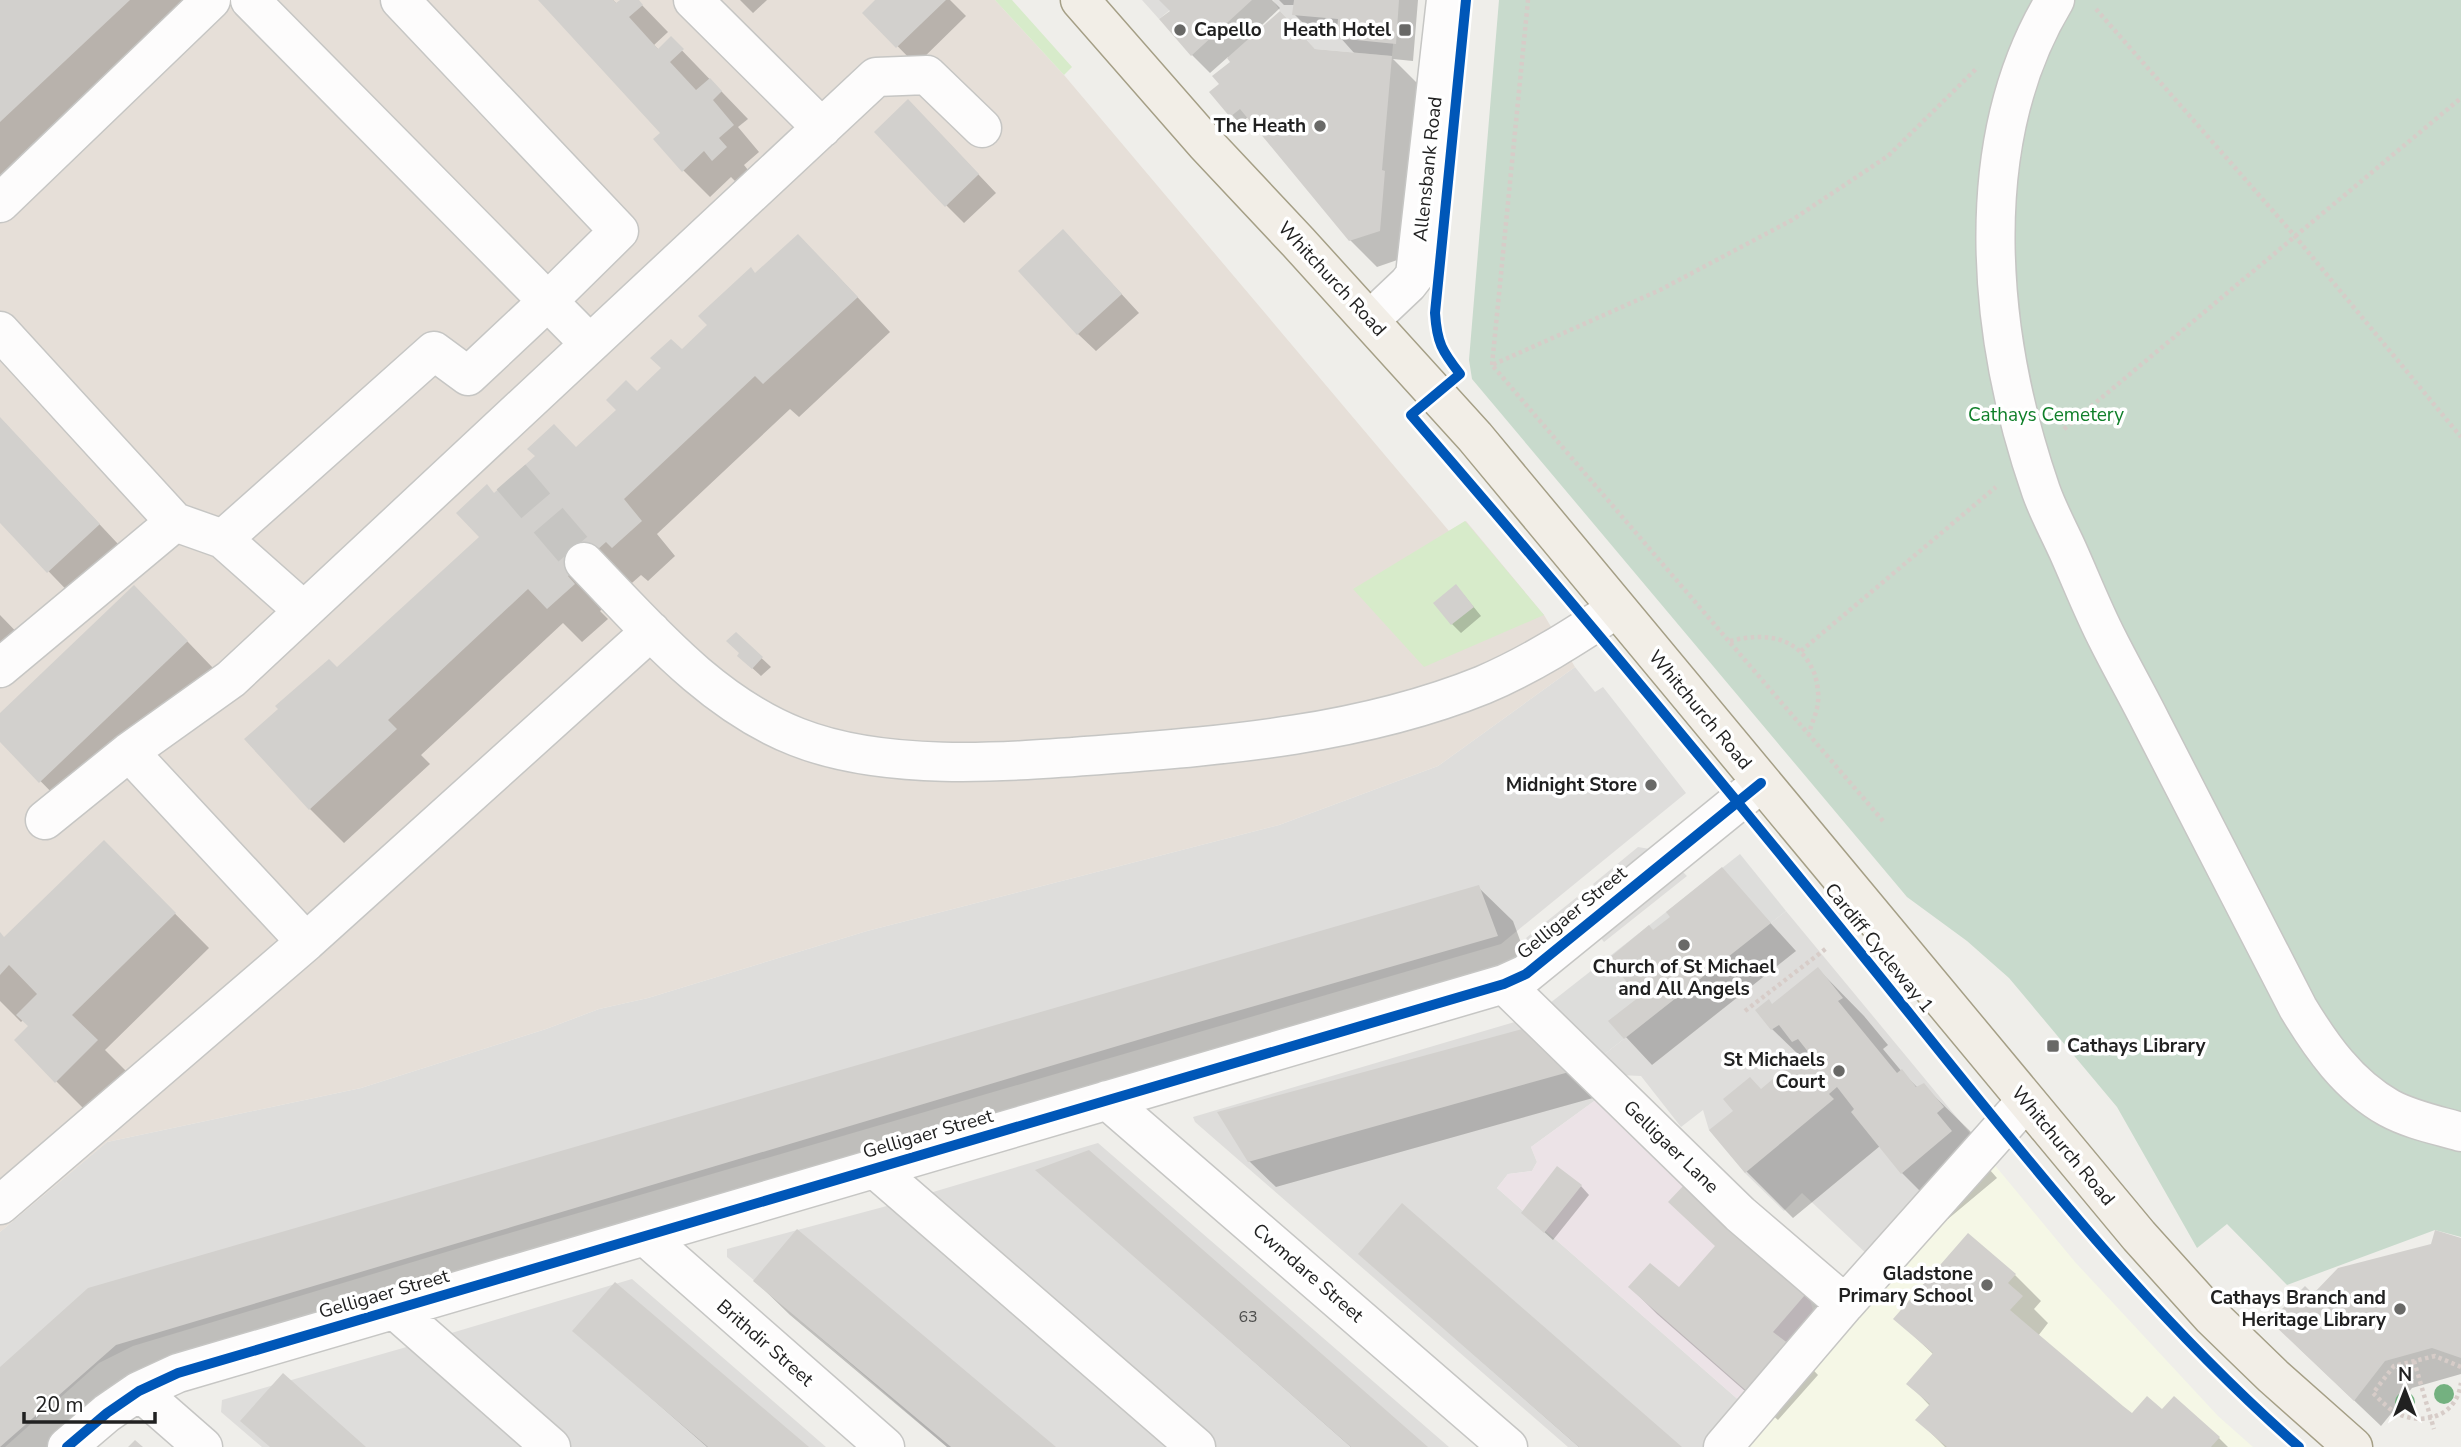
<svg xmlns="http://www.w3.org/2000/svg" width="2461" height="1447" font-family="'Nunito Sans',sans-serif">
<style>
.residential{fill:#dedddb}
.industrial{fill:#ece3e7}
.education{fill:#f5f7e6}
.religious{fill:#dddddb}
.military{fill:#e6dfd8}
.grass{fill:#d7ebca}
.cemetery{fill:#c8dacc}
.shadow{fill:#0003}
.building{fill:#d2d0cd}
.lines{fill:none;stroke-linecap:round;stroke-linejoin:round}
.minor-tunnel{stroke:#c6c5c2;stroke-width:38;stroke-dasharray:38 19;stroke-linecap:butt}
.minor-casing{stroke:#c6c6c4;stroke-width:41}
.major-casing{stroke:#a59f86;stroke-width:41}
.path{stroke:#d7ccc8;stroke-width:4.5;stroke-dasharray:3.5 3.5;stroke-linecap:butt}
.minor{stroke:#fdfcfc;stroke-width:38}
.major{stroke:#f2eee7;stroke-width:38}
.cycleway-casing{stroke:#fff;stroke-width:15}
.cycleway{stroke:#0057b8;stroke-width:10}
.tree{fill:#74b180}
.poi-dot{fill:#696967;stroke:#fff;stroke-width:2.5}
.labels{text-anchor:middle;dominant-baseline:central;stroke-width:7;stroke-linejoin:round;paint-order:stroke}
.number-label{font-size:16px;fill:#4d4d4c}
.poi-label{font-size:19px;font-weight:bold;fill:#212121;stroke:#fff;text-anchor:end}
.street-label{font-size:19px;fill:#212121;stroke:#fff}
.park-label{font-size:19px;fill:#0f7f29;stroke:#fff}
</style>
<rect width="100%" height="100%" fill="#efeeea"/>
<!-- residential -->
<path class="residential" d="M 1142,0 L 1182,0 L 1159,19 Z
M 1273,0 L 1397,0 L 1392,56 L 1315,49 L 1280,11 Z
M 1575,667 L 1595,692 L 1603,687 L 1686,793 L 1501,944 L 496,1237 L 133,1346 L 99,1363 L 5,1447 L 0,1447 L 0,1232 L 107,1142 L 361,1088 L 546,1029 L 599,1009 L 648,998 L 867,931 L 1279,825 L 1438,766 Z
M 1638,847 L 1656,850 L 1601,893 L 1593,884 Z
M 1677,866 L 1687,876 L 1604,942 L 1596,932 Z
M 1577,897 L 1586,908 L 1535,949 L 1526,938 Z
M 1786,911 L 1973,1137 L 1870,1257 L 1802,1193 L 1784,1211 L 1745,1173 L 1709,1130 L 1703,1110 L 1681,1127 L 1641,1076 L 1619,1075 L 1601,1057 Z
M 1518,1021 L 1597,1099 L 1531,1147 L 1537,1162 L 1532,1171 L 1508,1174 L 1497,1188 L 1742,1403 L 1704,1447 L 1568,1447 L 1195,1122 L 1193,1117 Z
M 1098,1143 L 1449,1447 L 1214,1447 L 923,1195 Z
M 898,1203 L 1180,1447 L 947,1447 L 727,1257 L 727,1249 Z
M 632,1279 L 826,1447 L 564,1447 L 438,1337 Z
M 410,1346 L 526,1447 L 262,1447 L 221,1412 L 222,1400 Z"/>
<!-- industrial -->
<path class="industrial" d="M 1597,1099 L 1809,1296 L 1816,1322 L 1742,1403 L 1497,1188 L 1508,1174 L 1532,1171 L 1537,1162 L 1531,1147 Z"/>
<!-- education -->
<path class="education" d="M 1988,1157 L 2075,1262 L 2218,1416 L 2253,1447 L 1734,1447 Z"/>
<!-- religious -->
<path class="religious" d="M 1740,854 L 1786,911 L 1601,1057 L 1545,1007 Z"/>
<!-- military -->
<path class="military" d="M 0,0 L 995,0 L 1064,75 L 1449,531 L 1466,521 L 1544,615 L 1575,667 L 1438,766 L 1279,825 L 867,931 L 648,998 L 599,1009 L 546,1029 L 361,1088 L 107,1142 L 0,1232 Z"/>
<!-- grass -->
<path class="grass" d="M 995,0 L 1012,0 L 1072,67 L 1064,75 Z
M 1465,521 L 1544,615 L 1424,667 L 1353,589 Z"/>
<!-- cemetery -->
<path class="cemetery" d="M 1499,0 L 2461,0 L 2461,1237 L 2435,1230 L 2287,1285 L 2227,1224 L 2197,1248 L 2117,1107 L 2009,978 L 1967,941 L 1907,897 L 1472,379 L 1469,360 Z"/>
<!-- shadow -->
<path class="shadow" d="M 0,0 L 200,0 L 0,189 Z
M 540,0 L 613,0 L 618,5 L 623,0 L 637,0 L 668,32 L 654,45 L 659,50 L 671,39 L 748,119 L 738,127 L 759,152 L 744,165 L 752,175 L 740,186 L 731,177 L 710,197 L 683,170 L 663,133 Z
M 740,0 L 767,0 L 753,13 Z
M 878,0 L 950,0 L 966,16 L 916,65 L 865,13 Z
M 1162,0 L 1272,0 L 1280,8 L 1262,25 L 1264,27 L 1316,50 L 1355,54 L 1338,35 L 1312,32 L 1294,14 L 1295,5 L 1284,5 L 1279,0 L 1418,0 L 1413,61 L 1393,59 L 1418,84 L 1406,257 L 1377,267 L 1350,240 L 1249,116 L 1240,124 L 1232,115 L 1221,84 L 1233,62 L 1228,57 L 1210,73 L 1192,55 L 1172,11 Z
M 926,119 L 996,193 L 964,223 L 946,205 Z
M 1081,250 L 1139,313 L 1096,351 L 1078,334 Z
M 832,270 L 890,332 L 799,417 L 790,409 L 657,534 L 675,556 L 648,581 L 641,575 L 600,611 L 608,619 L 582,642 L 563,623 L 421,755 L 430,764 L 344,843 L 310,809 L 337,669 L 481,537 L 494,494 L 577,449 L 682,352 L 756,275 Z
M 0,418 L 133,560 L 82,606 L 0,521 Z
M 1464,595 L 1481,616 L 1461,633 L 1452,624 Z
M 161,614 L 213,668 L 67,808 L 0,740 L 0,715 Z
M 0,615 L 30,646 L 0,674 Z
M 736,634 L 771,667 L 761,676 L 748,664 L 741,653 Z
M 104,842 L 209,948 L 105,1050 L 130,1075 L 90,1115 L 56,1081 L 30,1026 L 24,1019 L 21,1022 L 0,1001 L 0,934 L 5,939 Z
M 1722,870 L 1796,951 L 1652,1065 L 1611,1021 L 1641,997 L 1653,932 L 1673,918 Z
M 1478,887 L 1513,921 L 1531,970 L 151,1378 L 74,1447 L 0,1447 L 0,1369 Z
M 1818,969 L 1864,1016 L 1888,1045 L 1883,1049 L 1903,1073 L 1918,1088 L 1923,1085 L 1970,1131 L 1989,1155 L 1982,1161 L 1997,1178 L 1948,1219 L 1902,1173 L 1880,1146 L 1793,1218 L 1746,1171 L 1761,1091 L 1801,1057 L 1772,1029 L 1773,1005 Z
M 1525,1030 L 1593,1098 L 1276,1187 L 1249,1161 Z
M 1038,1171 L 1426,1447 L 1351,1447 Z
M 1581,1186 L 1589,1195 L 1553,1240 L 1532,1221 Z
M 1671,1202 L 1836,1316 L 1801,1357 L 1818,1375 L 1778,1420 L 1657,1314 L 1630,1287 L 1679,1290 L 1717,1247 Z
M 2461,1239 L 2461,1374 L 2412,1388 L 2381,1426 L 2299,1348 L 2313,1297 Z
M 1360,1254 L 1680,1447 L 1579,1447 Z
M 2015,1275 L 2041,1301 L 2034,1309 L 2048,1323 L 2038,1336 L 2133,1416 L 2162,1411 L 2219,1438 L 2228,1447 L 1945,1447 L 1918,1420 L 1930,1406 L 1909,1384 L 1934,1355 L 1896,1319 Z
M 755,1281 L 1054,1447 L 947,1447 L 790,1315 Z
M 575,1331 L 806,1447 L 707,1447 Z"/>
<!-- building -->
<path class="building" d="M 0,0 L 130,0 L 0,122 Z
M 538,0 L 613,0 L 616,3 L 620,0 L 639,0 L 643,5 L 629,17 L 658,49 L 671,36 L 684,49 L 670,62 L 696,90 L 710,78 L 722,91 L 713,100 L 734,125 L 719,138 L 727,147 L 712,161 L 704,151 L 682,172 L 653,139 L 660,133 Z
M 875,0 L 946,0 L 896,48 L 862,13 Z
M 1159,0 L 1252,0 L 1191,56 L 1159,19 L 1170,11 Z
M 1294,0 L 1399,0 L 1396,44 L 1336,38 L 1338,19 L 1292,15 Z
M 1280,11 L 1315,49 L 1392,56 L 1382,170 L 1385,171 L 1380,231 L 1349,241 L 1240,109 L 1230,117 L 1209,92 L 1219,84 L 1212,76 L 1230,62 L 1227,58 Z
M 908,99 L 979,174 L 945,207 L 874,132 Z
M 1063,229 L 1122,294 L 1077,335 L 1018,271 Z
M 798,234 L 858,297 L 763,384 L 755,376 L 624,499 L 642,521 L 612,548 L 606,542 L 568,576 L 575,584 L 547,609 L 528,589 L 388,720 L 397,729 L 309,810 L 244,739 L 278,709 L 275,706 L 329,659 L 337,667 L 479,537 L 456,513 L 487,484 L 494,493 L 535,456 L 527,449 L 554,424 L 576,447 L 616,410 L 606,400 L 626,380 L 637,391 L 661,368 L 650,358 L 671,339 L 682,349 L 707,325 L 698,316 L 751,267 L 755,273 Z
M 0,417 L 100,524 L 47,573 L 0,523 Z
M 1456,584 L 1474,607 L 1451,625 L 1433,603 Z
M 134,585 L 188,641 L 39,783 L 0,742 L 0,713 Z
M 736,632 L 763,657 L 752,669 L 737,656 L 739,653 L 726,641 Z
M 104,840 L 176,913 L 72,1015 L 98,1040 L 55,1083 L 14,1040 L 28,1026 L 16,1015 L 37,994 L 9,965 L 0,975 L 0,932 L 4,937 Z
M 1722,867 L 1771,923 L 1624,1039 L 1608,1021 L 1639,997 L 1608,959 L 1649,925 L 1653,930 L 1670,917 L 1666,912 Z
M 1479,885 L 1498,936 L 1178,1028 L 116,1345 L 0,1447 L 0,1367 L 88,1288 Z
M 1818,967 L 1843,998 L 1838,1001 L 1897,1073 L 1902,1069 L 1916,1087 L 1924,1083 L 1944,1107 L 1937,1113 L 1952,1131 L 1901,1174 L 1851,1112 L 1854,1109 L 1837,1087 L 1829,1094 L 1834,1099 L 1745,1173 L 1709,1130 L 1733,1111 L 1723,1099 L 1750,1077 L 1761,1089 L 1799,1057 L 1800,1060 L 1809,1053 L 1798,1039 L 1792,1042 L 1779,1025 L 1771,1030 L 1755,1010 L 1769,999 L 1772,1004 Z
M 1526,1028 L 1569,1072 L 1248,1162 L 1217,1112 Z
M 1089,1150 L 1428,1447 L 1351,1447 L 1035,1170 Z
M 1557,1166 L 1582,1185 L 1544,1233 L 1521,1213 Z
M 1685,1184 L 1811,1288 L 1773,1332 L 1793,1347 L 1750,1394 L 1628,1287 L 1650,1263 L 1679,1287 L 1715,1246 L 1668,1202 Z
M 1402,1203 L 1682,1447 L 1579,1447 L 1358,1254 Z
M 797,1229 L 1056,1447 L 951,1447 L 753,1281 Z
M 2435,1230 L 2461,1238 L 2461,1358 L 2432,1348 L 2385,1361 L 2354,1401 L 2270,1321 L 2305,1286 L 2313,1294 L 2338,1268 L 2431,1244 Z
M 1968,1233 L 2016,1274 L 2008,1283 L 2023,1296 L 2010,1310 L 2123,1406 L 2132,1413 L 2147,1396 L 2162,1409 L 2174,1396 L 2220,1437 L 2211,1447 L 1947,1447 L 1915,1420 L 1930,1404 L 1906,1384 L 1933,1353 L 1893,1319 Z
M 615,1282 L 809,1447 L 708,1447 L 572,1331 Z
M 283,1373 L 366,1447 L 270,1447 L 240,1421 Z
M 135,1440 L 143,1447 L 128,1447 Z"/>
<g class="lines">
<!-- minor-tunnel -->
<path class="minor-tunnel" d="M 511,477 L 584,562"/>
<!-- minor casing -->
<g class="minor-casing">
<path id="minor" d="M 250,0 L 590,344
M 693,0 L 822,128
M 2055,0 C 1968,144 1988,338 2041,491 C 2048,511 2059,531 2068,551 C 2081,580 2093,611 2108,640 C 2122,668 2137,694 2151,722 C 2200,817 2249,913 2298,1008 C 2321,1046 2348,1085 2389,1108 C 2411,1120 2437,1125 2461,1132
M 0,203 L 211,0
M 1370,320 L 1408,284 L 1415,275 L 1446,0
M 0,331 L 175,522 L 223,539
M 584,562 C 647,627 710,703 797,737 C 886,772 1006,762 1100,755 C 1229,745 1362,734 1483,685 C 1530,665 1574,637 1616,609
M 304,611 L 223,539 L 434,351 L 468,376 L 549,300 L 619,231 L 400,0
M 0,668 L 175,522
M 129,752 L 306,942
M 45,820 L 129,752 L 231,679 L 876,77 L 927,75 L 982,128
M 1504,984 L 1740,1214 L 1845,1304 L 2026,1101
M 1107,1100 L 1508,1447
M 874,1168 L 1196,1447
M 0,1205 L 306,942 L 651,631
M 646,1237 L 885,1447
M 394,1309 L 551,1447
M 139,1391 L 203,1447
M 67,1447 L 107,1413 L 139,1391 L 178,1373 L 1504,984 L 1526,974 L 1761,783
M 1723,1447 L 1845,1304"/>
</g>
<!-- major casing -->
<g class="major-casing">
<path id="major" d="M 1080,0 L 1206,144 L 1298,242 L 1475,437 L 2139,1236 L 2212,1317 L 2273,1376 L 2353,1447"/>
</g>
<!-- path -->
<path class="path" d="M 2096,9 L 2294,235 L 2461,437
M 1492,365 L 1528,0
M 2064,429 L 2461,98
M 1730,641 C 1766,632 1800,636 1815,675 C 1817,683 1819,693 1818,702 C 1817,712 1812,723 1809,733
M 1801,651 L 1996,487
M 1883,821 L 1492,365 L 1660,290 L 1792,220 L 1888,156 L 1978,67
M 1745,1011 L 1828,947
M 2414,1361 L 2434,1429
M 2461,1367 L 2435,1356 L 2394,1366 L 2373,1393 C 2379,1399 2386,1406 2393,1411 C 2414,1424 2444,1421 2456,1399 C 2459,1394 2460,1388 2461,1383"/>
<!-- minor -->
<use href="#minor" class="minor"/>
<!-- major -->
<use href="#major" class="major"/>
<!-- cycleway casing -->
<g class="cycleway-casing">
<path id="cycleway" d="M 1466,0 L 1435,313 C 1437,343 1442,351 1460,374 L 1411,415 C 1565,593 1715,773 1863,956 C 2001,1126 2134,1302 2299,1447
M 67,1447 L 107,1413 L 139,1391 L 178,1373 L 1504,984 L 1526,974 L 1761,783"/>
</g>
<!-- cycleway -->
<use href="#cycleway" class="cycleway"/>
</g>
<!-- trees -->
<g class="tree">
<circle cx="2444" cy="1394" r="10"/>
<circle cx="2405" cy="1402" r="10"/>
</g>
<!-- markers -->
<g class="poi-dot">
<circle cx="1180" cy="30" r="7"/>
<rect x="1398" y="23" width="14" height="14" rx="3.5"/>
<circle cx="1320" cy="126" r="7"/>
<circle cx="1651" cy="785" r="7"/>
<circle cx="1684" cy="945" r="7"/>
<rect x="2046" y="1039" width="14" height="14" rx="3.5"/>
<circle cx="1839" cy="1071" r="7"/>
<circle cx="1987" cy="1285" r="7"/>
<circle cx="2400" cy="1309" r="7"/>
</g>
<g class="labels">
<!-- number labels -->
<g class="number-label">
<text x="1248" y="1317">63</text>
</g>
<!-- poi labels -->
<g class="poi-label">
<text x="1194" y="30" text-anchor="start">Capello</text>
<text x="1391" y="30">Heath Hotel</text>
<text x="1306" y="126">The Heath</text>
<text x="1637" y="785">Midnight Store</text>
<text x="1684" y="967" text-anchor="middle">Church of St Michael<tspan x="1684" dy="22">and All Angels</tspan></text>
<text x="2067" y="1046" text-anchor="start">Cathays Library</text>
<text x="1825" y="1060">St Michaels<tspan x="1825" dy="22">Court</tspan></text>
<text x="1973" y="1274">Gladstone<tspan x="1973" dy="22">Primary School</tspan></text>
<text x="2386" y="1298">Cathays Branch and<tspan x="2386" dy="22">Heritage Library</tspan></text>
</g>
<!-- street labels -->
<g class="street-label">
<text transform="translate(1428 169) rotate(-84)">Allensbank Road</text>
<text transform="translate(1332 279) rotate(47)">Whitchurch Road</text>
<text transform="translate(1700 710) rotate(50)">Whitchurch Road</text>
<text transform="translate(1572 913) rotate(-39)">Gelligaer Street</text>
<text transform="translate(1879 948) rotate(51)">Cardiff Cycleway 1</text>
<text transform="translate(928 1134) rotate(-16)">Gelligaer Street</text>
<text transform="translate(2063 1146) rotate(50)">Whitchurch Road</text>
<text transform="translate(1671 1147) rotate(44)">Gelligaer Lane</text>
<text transform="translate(1308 1273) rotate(41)">Cwmdare Street</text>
<text transform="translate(384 1294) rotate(-16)">Gelligaer Street</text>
<text transform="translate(765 1343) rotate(41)">Brithdir Street</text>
</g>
<!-- park labels -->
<g class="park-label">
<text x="2046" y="415">Cathays Cemetery</text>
</g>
</g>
<!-- north arrow -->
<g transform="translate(2405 1391)" stroke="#ffffff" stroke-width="5" paint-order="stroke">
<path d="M0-5L12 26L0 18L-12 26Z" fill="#212121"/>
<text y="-10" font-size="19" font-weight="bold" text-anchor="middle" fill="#212121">N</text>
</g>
<!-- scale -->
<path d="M24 1412v10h131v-10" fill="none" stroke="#212121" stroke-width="3.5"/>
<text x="35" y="1412" font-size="21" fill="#212121" stroke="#ffffff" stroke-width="5" paint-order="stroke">20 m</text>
</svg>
